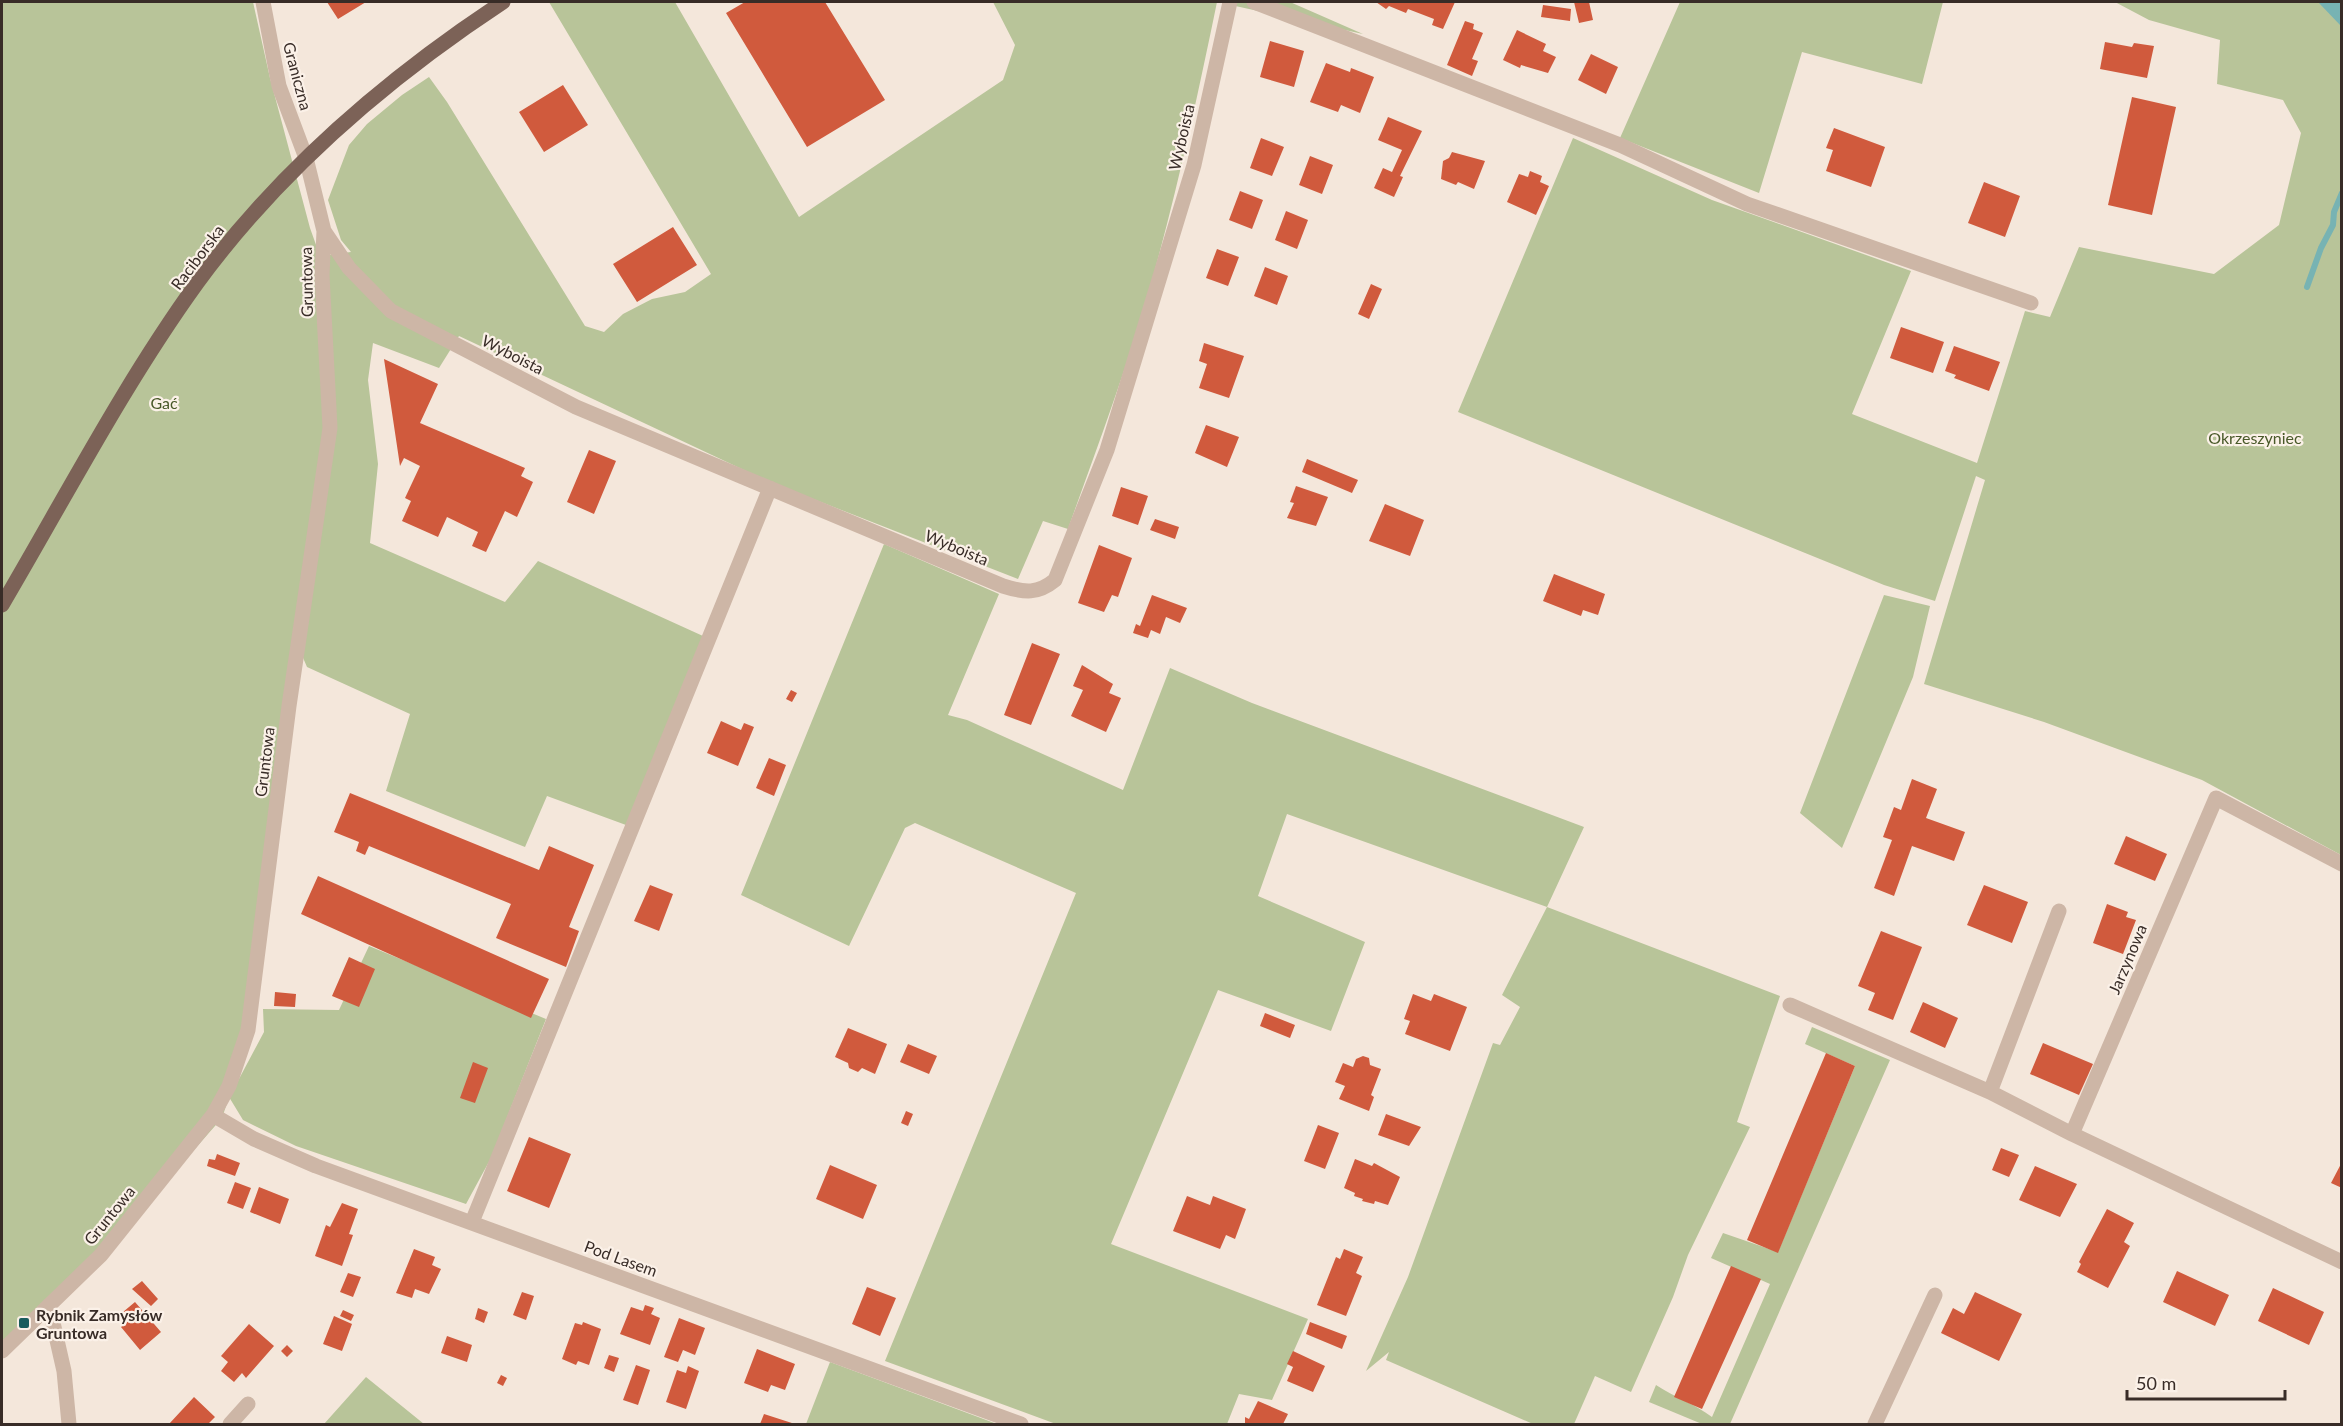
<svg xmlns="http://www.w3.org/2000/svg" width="2343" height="1426" font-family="Lato,sans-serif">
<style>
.green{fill:#b8c499}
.water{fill:#77b3b3}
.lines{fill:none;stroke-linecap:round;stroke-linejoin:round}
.stream{stroke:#77b3b3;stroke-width:6}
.building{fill:#d05a3d}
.minor{stroke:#cdb6a6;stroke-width:15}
.major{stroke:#7c6257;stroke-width:15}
.poi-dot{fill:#195c5d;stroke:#fbf1e8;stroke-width:2}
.labels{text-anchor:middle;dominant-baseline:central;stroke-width:4.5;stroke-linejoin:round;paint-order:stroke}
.street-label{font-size:16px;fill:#382c27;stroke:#fbf1e8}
.park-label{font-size:16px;fill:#495929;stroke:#fbf1e8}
.poi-label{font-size:16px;font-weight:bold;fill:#382c27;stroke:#fbf1e8;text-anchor:start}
</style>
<rect width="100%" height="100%" fill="#f4e7db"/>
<!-- green -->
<path class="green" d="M 2,2 L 253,2 L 270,78 L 310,228 L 320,256 L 351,252 L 341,240 L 328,200 L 349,145 L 367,124 L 402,95 L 429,77 L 447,102 L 585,326 L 604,332 L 623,314 L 652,299 L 685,292 L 711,274 L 549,2 L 675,2 L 799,217 L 1003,80 L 1015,45 L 993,2 L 1290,2 L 1363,34 L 1217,2 C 1197,99 1176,196 1149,291 C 1126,371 1096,450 1068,529 L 1043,521 L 1018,579 L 767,481 L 459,336 L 439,368 L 373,343 L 368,380 L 378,464 L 370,543 L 505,602 L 538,561 L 703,636 L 626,825 L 547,796 L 525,847 L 386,791 L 410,714 L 307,667 L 301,653 L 232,1092 L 264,1032 L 263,1009 L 339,1010 L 369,946 L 546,1019 L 491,1158 L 466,1204 L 296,1146 L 243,1120 L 229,1097 L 222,1118 L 143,1208 L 2,1349 Z
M 1680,2 L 1943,2 L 1922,84 L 1802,52 L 1759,193 L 1620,138 Z
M 2115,2 L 2341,2 L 2341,855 L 2202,780 L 2044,722 L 1924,684 L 1985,480 L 1976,476 L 1935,601 L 1884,585 L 1458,412 L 1573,138 L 1712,200 L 1911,271 L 1852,414 L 1977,463 L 2025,311 L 2050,317 L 2079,247 L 2214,274 L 2279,225 L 2301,133 L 2283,100 L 2217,84 L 2220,40 L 2149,20 Z
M 884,544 L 999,594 L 948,715 L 967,720 L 1123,790 L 1170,668 L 1252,703 L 1584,827 L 1547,907 L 1780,996 L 1737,1122 L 1750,1127 L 1688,1255 L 1673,1297 L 1631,1392 L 1595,1376 L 1574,1424 L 1533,1424 L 1386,1360 L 1389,1352 L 1366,1371 L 1408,1277 L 1493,1043 L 1500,1045 L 1520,1007 L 1502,995 L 1547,907 L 1287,814 L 1258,896 L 1365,942 L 1331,1031 L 1218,990 L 1111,1244 L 1308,1319 L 1272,1400 L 1239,1394 L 1227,1424 L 1056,1424 L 885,1361 L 1076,893 L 915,823 L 905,828 L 849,946 L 741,895 Z
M 1884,595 L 1930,606 L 1913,677 L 1842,848 L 1800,813 Z
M 1812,1027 L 1890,1060 L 1730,1424 L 1702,1424 L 1649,1402 L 1656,1385 C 1674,1397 1695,1404 1712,1417 L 1770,1284 L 1711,1258 L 1723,1233 L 1778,1252 L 1855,1066 L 1805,1044 Z
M 830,1362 L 997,1424 L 806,1424 Z
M 366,1377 L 424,1424 L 324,1424 Z"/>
<!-- water -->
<path class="water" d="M 2318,2 L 2341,2 L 2341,26 Z"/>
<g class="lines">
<!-- stream -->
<path class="stream" d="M 2307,287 L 2321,248 L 2333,225 L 2334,212 L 2342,193"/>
</g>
<!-- building -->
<path class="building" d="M 327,2 L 366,2 L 338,19 Z
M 745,2 L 825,2 L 885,100 L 807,147 L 726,13 Z
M 1376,2 L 1455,2 L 1443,29 L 1432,25 L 1434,19 L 1408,9 L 1406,13 L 1389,6 L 1386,9 Z
M 1574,2 L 1589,2 L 1593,20 L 1579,23 Z
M 1543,5 L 1571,9 L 1570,21 L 1541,17 Z
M 1465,21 L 1474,24 L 1473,29 L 1483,33 L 1472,59 L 1478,61 L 1472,76 L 1447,65 Z
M 1517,30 L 1546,44 L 1543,51 L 1556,57 L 1548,73 L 1521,65 L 1520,68 L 1503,60 Z
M 1270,41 L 1304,51 L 1294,87 L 1260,77 Z
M 2105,42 L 2132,47 L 2134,43 L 2154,46 L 2147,78 L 2100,69 Z
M 1591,54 L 1618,67 L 1606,94 L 1578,80 Z
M 1326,63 L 1350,72 L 1351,68 L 1374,77 L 1360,113 L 1341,105 L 1338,112 L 1310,102 Z
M 563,85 L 588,125 L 544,152 L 519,112 Z
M 2132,97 L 2176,107 L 2152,215 L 2108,205 Z
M 1388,117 L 1422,131 L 1400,176 L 1403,177 L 1394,197 L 1374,188 L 1383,168 L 1392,172 L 1402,150 L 1378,140 Z
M 1834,128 L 1885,147 L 1871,187 L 1826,171 L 1833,150 L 1826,148 Z
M 1261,138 L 1284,147 L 1272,176 L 1250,168 Z
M 1452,152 L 1485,161 L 1474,189 L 1458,182 L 1456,185 L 1441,179 L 1443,161 L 1449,158 Z
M 1310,156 L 1333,165 L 1322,194 L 1299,185 Z
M 1530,171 L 1542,176 L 1540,182 L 1549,186 L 1536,215 L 1507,202 L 1519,174 L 1528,177 Z
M 1984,182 L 2020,196 L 2005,237 L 1968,223 Z
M 1240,191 L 1263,200 L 1252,229 L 1229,220 Z
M 1286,211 L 1308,220 L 1297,249 L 1275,240 Z
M 673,227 L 697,265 L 637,302 L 613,264 Z
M 1217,249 L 1239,257 L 1228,286 L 1206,278 Z
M 1265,267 L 1288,276 L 1277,305 L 1254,296 Z
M 1371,284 L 1382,289 L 1369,319 L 1358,314 Z
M 1901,327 L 1944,342 L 1933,373 L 1890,358 Z
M 1204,343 L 1244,356 L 1229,398 L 1199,388 L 1207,364 L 1199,361 Z
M 1954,346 L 2000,362 L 1989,391 L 1954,378 L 1956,375 L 1945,371 Z
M 384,359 L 438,384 L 420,423 L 525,468 L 521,476 L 533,482 L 517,517 L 505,511 L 486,552 L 472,546 L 478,532 L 447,517 L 438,537 L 402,521 L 411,501 L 405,498 L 420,466 L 404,458 L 400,466 Z
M 1206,425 L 1239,437 L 1227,467 L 1195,453 Z
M 589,450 L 616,461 L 594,514 L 567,502 Z
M 1307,459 L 1358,480 L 1352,493 L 1302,472 Z
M 1296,486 L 1328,497 L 1316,526 L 1287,518 L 1294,503 L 1290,502 Z
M 1121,487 L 1148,496 L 1138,525 L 1112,516 Z
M 1385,504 L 1424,520 L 1410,556 L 1369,541 Z
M 1155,519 L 1179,527 L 1175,539 L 1150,530 Z
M 1099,545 L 1132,558 L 1118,597 L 1112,595 L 1104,612 L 1078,603 Z
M 1554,574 L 1605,594 L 1598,615 L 1583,610 L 1581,616 L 1543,601 Z
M 1152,595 L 1187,608 L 1180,623 L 1166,617 L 1160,634 L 1151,630 L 1148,638 L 1133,633 L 1136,624 L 1140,626 Z
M 1032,643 L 1060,654 L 1031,725 L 1004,715 Z
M 1082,665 L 1113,684 L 1109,693 L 1121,698 L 1106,732 L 1071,716 L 1083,690 L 1073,686 Z
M 791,690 L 797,693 L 792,702 L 786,699 Z
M 721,721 L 741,730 L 744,723 L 754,727 L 738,766 L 707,753 Z
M 769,758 L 786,765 L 774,796 L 756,788 Z
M 1912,779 L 1937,789 L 1926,818 L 1965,832 L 1954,861 L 1912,846 L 1894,896 L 1874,888 L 1892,840 L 1883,837 L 1894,807 L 1901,810 Z
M 350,793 L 539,870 L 549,846 L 594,865 L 569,927 L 579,931 L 566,967 L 496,938 L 511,904 L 369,846 L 365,855 L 356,851 L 359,842 L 334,832 Z
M 2126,836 L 2167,854 L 2155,881 L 2114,864 Z
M 318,876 L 549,979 L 531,1018 L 301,914 Z
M 650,885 L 673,894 L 659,931 L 634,921 Z
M 1984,885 L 2028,902 L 2012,943 L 1967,925 Z
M 2107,904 L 2128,912 L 2126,917 L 2136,920 L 2123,954 L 2093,943 Z
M 1881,931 L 1922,947 L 1893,1020 L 1868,1010 L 1875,993 L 1858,986 Z
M 349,957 L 375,969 L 359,1007 L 332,996 Z
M 275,992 L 296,994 L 295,1007 L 274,1006 Z
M 1413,994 L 1431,1001 L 1434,994 L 1467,1007 L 1450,1051 L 1405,1034 L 1410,1021 L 1404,1019 Z
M 1923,1002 L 1958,1018 L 1945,1048 L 1910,1032 Z
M 1265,1013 L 1295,1025 L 1290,1038 L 1260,1026 Z
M 848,1028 L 887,1044 L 875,1074 L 862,1068 L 858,1072 L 849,1068 L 848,1063 L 835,1057 Z
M 2043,1043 L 2093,1064 L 2079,1095 L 2030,1074 Z
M 908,1044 L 937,1056 L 929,1074 L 900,1062 Z
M 1826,1053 L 1855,1066 L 1778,1253 L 1747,1240 Z
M 1363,1056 L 1369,1058 L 1370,1065 L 1381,1069 L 1371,1095 L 1374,1097 L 1369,1111 L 1339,1099 L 1345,1086 L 1335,1082 L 1343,1063 L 1353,1067 L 1356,1059 Z
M 473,1062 L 488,1068 L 475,1103 L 460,1098 Z
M 906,1111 L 913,1114 L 908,1126 L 901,1123 Z
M 1386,1114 L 1421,1127 L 1409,1146 L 1378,1135 Z
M 1318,1125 L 1339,1133 L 1325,1169 L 1304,1161 Z
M 529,1137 L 571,1154 L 549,1208 L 507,1191 Z
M 2001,1148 L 2019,1155 L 2009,1177 L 1992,1170 Z
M 217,1154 L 240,1163 L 235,1176 L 207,1166 L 209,1159 L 215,1160 Z
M 1355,1159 L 1372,1166 L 1374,1163 L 1400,1177 L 1388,1205 L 1375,1201 L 1374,1204 L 1362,1201 L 1363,1199 L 1354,1196 L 1355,1193 L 1344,1188 Z
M 2342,1162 L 2342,1188 L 2331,1183 Z
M 830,1165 L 877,1185 L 863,1219 L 816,1199 Z
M 2035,1166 L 2077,1184 L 2060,1217 L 2019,1200 Z
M 235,1182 L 251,1188 L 243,1209 L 227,1203 Z
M 259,1187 L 289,1199 L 280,1224 L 250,1212 Z
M 1187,1196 L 1210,1205 L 1213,1196 L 1246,1209 L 1235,1239 L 1226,1235 L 1220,1249 L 1173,1231 Z
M 342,1203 L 358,1209 L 349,1234 L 353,1235 L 342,1266 L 315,1256 L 326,1225 L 330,1227 Z
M 2107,1209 L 2134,1223 L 2124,1242 L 2130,1246 L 2108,1288 L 2077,1272 L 2081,1264 L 2079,1262 Z
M 414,1249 L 435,1257 L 432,1265 L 441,1269 L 429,1294 L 415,1289 L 412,1298 L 396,1293 Z
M 1344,1249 L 1363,1257 L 1356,1273 L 1362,1276 L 1346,1316 L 1317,1305 L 1336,1257 L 1340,1259 Z
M 1731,1266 L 1761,1279 L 1702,1409 L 1674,1397 Z
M 2177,1271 L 2229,1295 L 2215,1326 L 2163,1302 Z
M 348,1273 L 361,1277 L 353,1297 L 340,1292 Z
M 142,1281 L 158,1299 L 151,1306 L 132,1289 Z
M 867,1287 L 896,1298 L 880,1336 L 852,1324 Z
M 2273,1288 L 2324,1312 L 2309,1345 L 2258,1321 Z
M 522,1292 L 534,1296 L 526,1320 L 513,1315 Z
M 1975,1292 L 2022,1314 L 1999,1361 L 1941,1333 L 1953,1308 L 1964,1314 Z
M 135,1302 L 161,1332 L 140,1350 L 121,1327 L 129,1320 L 123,1312 Z
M 645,1305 L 654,1308 L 651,1314 L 660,1318 L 650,1345 L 620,1334 L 631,1307 L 643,1311 Z
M 478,1308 L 488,1312 L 484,1323 L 475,1319 Z
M 343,1310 L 354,1315 L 351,1321 L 340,1316 Z
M 334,1316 L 352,1324 L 342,1351 L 323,1344 Z
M 679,1318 L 705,1328 L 695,1355 L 683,1350 L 678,1362 L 664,1357 Z
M 583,1322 L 601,1329 L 589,1365 L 578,1361 L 576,1365 L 562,1359 L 575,1323 L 582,1325 Z
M 1310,1322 L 1347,1336 L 1342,1349 L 1306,1334 Z
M 249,1324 L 274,1346 L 246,1378 L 242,1373 L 234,1382 L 221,1371 L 228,1362 L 221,1356 Z
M 447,1336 L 472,1345 L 467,1362 L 441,1353 Z
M 287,1345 L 293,1351 L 287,1357 L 281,1351 Z
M 757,1349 L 795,1364 L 785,1390 L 771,1385 L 768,1392 L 744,1383 Z
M 1293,1351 L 1325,1366 L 1313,1392 L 1287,1381 L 1293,1367 L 1287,1364 Z
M 609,1355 L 619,1358 L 614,1372 L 604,1368 Z
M 636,1365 L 650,1370 L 638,1405 L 623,1400 Z
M 688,1366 L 699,1371 L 686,1409 L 666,1402 L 677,1370 L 686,1373 Z
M 501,1375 L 507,1378 L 503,1386 L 497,1383 Z
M 194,1397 L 215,1417 L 208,1424 L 169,1424 Z
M 1258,1401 L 1288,1414 L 1283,1424 L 1245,1424 L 1245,1417 L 1249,1419 Z
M 764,1414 L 795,1424 L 760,1424 Z"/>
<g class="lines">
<!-- minor -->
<path class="minor" d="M 1254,2 L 1620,145 L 1747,204 L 2031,303
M 324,231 L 349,268 L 391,311 L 576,407 L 1003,586 C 1025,593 1038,594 1055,580 L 1107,450 L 1194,165 L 1230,2
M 1790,1005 L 1990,1092 L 2072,1134 L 2342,1262
M 1990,1092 L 2059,911
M 213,1115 L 254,1139 L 316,1166 L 1021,1424
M 2072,1134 L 2216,798 L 2342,864
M 472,1222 L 770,488
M 49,1305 L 64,1371 L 69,1424
M 2,1351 L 101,1255 L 213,1115 L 229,1086 L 248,1030 L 289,706 L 330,428 L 322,275 L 324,231 L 306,158 L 279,86 L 263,2
M 230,1424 L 248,1404
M 1875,1424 L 1935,1295"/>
<!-- major -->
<path class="major" d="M 2,605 C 65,498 124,384 197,283 C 280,170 386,79 503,2"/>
</g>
<!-- markers -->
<rect class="poi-dot" x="18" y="1317" width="12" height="12" rx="3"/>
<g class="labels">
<!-- street labels -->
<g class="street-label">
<text transform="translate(298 76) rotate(75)">Graniczna</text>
<text transform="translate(1181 137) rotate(-77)">Wyboista</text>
<text transform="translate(197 257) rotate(-53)">Raciborska</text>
<text transform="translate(306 282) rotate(-91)">Gruntowa</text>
<text transform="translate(513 354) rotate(27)">Wyboista</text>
<text transform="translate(957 547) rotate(23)">Wyboista</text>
<text transform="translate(264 762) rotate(-83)">Gruntowa</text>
<text transform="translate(2127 959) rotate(-67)">Jarzynowa</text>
<text transform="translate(109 1215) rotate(-51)">Gruntowa</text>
<text transform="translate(621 1258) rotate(20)">Pod Lasem</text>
</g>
<!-- park labels -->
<g class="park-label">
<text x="164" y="402">Gać</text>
<text x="2255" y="437">Okrzeszyniec</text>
</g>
<!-- poi labels -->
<g class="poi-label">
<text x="36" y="1314">Rybnik Zamysłów<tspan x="36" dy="18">Gruntowa</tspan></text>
</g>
</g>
<!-- border -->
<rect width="2343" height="1426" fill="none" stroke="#382c27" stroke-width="6"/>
<!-- scale -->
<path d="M2127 1390v9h158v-9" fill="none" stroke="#382c27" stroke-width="3"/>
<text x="2136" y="1390" font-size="18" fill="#382c27" stroke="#fbf1e8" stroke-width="4.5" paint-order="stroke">50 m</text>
</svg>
